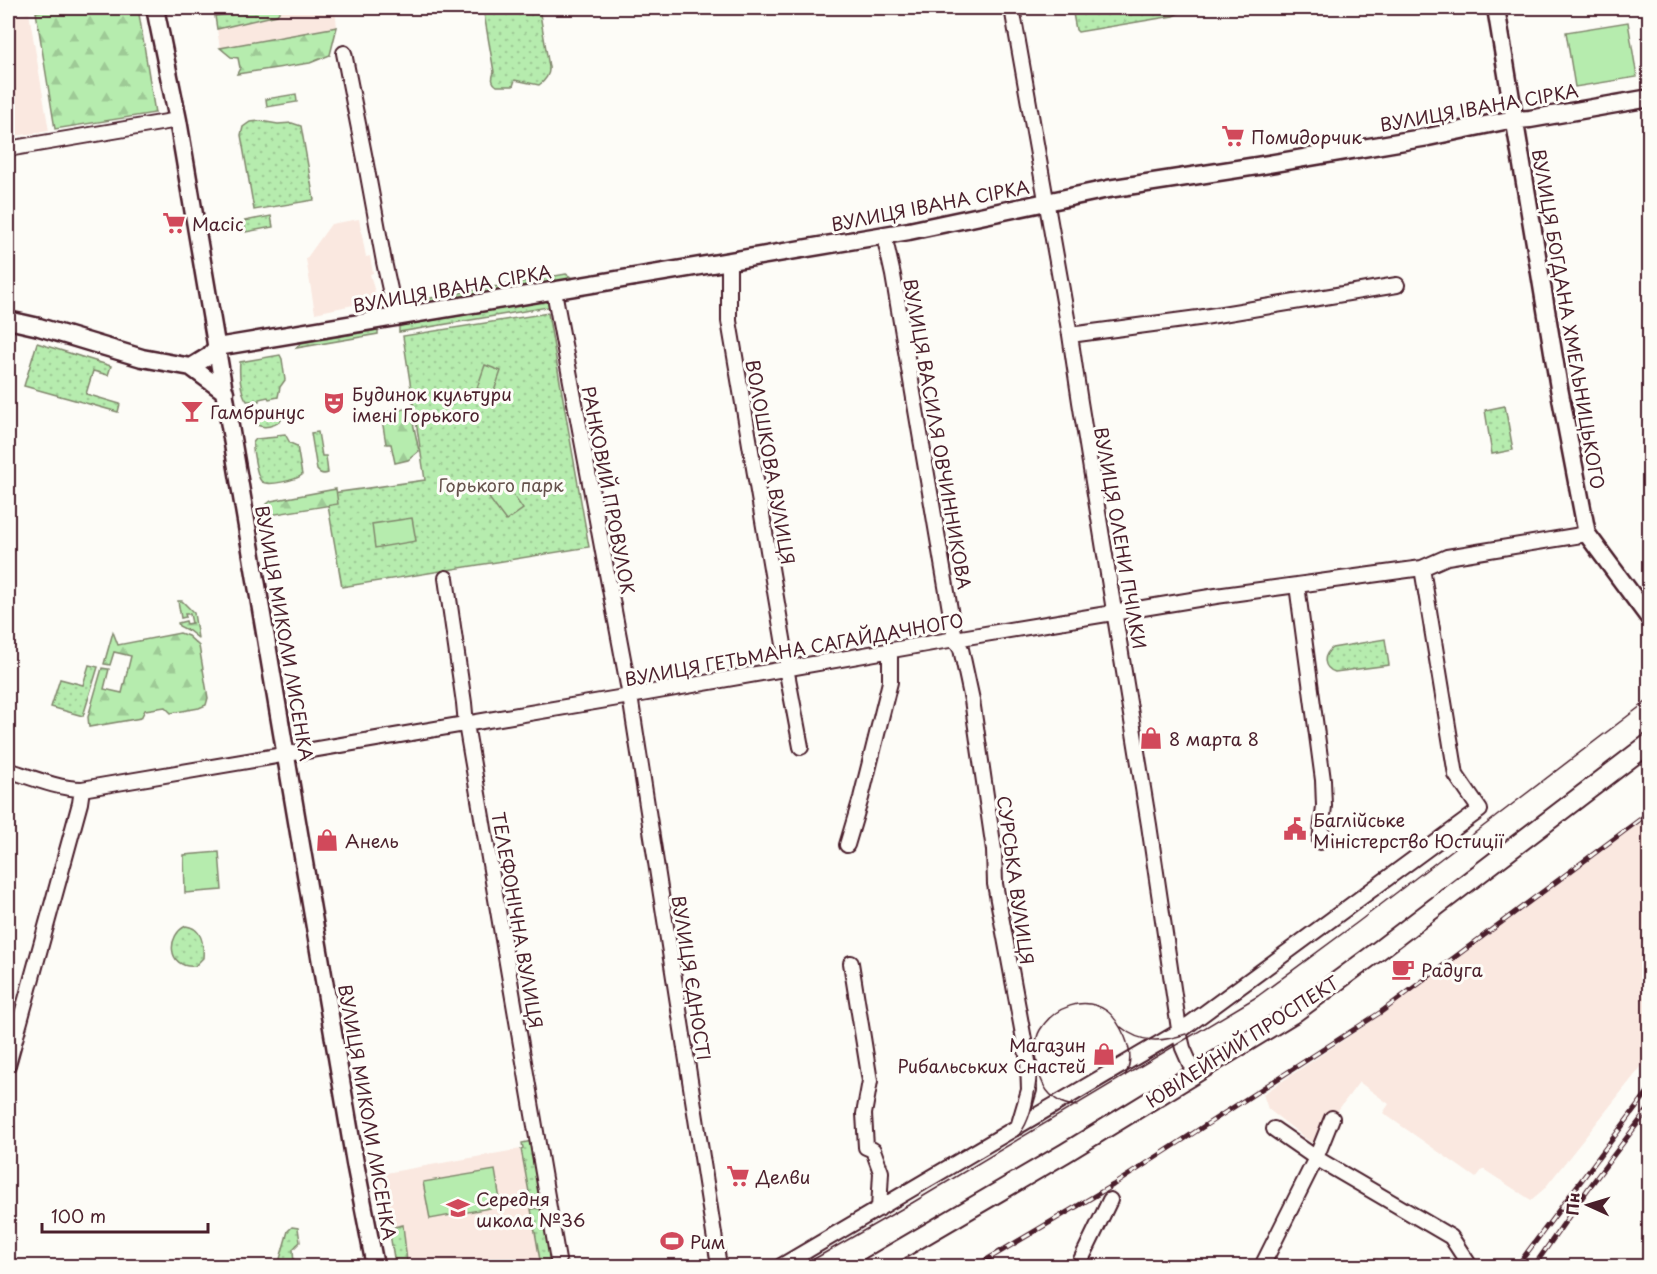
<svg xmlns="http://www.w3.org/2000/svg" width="1657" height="1274" font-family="'Playpen Sans',sans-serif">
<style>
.built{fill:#fae8e0}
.grass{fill:url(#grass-dots);stroke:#80866c;stroke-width:1.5}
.forest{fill:url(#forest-firs);stroke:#80866c;stroke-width:1.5}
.garden{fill:#b6ecae;stroke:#80866c;stroke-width:1.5}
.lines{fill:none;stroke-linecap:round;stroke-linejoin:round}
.minor-casing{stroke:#4a1f2b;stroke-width:18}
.tertiary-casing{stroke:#4a1f2b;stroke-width:21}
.secondary-casing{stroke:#4a1f2b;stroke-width:22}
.minor{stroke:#fdfcf7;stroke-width:14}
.tertiary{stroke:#fdfcf7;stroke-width:16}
.secondary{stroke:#fdfcf7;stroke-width:18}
.tram{stroke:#4a1f2b;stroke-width:1.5}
.rail-casing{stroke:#4a1f2b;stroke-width:5}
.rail{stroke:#fdfcf7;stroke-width:3;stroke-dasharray:9;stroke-linecap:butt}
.labels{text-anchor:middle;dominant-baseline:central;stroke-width:6;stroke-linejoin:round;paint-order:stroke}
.street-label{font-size:18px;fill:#4a1f2b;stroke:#fdfcf7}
.poi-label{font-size:18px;fill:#4a1f2b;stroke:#fdfcf7;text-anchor:start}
.park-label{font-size:18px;fill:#65524c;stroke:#fdfcf7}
</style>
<defs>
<pattern id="grass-dots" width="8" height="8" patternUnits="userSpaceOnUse" patternTransform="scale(1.5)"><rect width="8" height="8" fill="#b6ecae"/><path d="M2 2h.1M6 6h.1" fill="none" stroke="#9eca96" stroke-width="1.8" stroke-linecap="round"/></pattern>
<pattern id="forest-firs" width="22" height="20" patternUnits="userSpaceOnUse" patternTransform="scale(1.5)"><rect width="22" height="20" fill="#b6ecae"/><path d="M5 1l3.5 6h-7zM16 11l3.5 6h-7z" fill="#9eca96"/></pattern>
</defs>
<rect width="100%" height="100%" fill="#fdfcf7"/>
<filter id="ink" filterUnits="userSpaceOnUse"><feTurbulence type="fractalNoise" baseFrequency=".0167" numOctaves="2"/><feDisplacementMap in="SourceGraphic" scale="12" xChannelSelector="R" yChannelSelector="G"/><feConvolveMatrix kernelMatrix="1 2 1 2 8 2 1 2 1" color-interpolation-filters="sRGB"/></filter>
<g filter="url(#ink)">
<!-- built -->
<path class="built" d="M 209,8 L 335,8 L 337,27 L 220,48 L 215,17 L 209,11 Z
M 29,13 L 49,131 L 8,137 L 8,17 Z
M 359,219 L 366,257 L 370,256 L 373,273 L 370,274 L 377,300 L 315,313 L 306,259 L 331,224 Z
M 1649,816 L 1649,1057 L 1544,1189 L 1531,1200 L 1483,1169 L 1476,1178 L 1383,1113 L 1389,1104 L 1359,1082 L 1313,1144 L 1268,1109 L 1263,1094 L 1381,1015 Z
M 521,1149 L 541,1266 L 395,1266 L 380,1174 Z"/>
<!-- grass -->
<path class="grass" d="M 265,8 L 282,8 L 277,15 L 217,29 L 215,16 Z
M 483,8 L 539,8 L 549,67 C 550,74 545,81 539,85 L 515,80 L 513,86 L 497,86 C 491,82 492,78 494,72 Z
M 1072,8 L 1183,8 L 1183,11 L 1173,16 L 1078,32 L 1076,30 Z
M 296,94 L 297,102 L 267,107 L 266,99 Z
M 260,121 L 278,124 L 292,123 L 301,126 L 314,200 L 254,210 L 241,135 L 243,127 L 250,122 Z
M 271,216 L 273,227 L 246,232 L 244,221 Z
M 566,274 L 571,277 L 572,279 L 411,306 L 407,306 L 403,303 Z
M 553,300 L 554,306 L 399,332 L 399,326 Z
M 548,313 L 589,547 L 342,587 L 326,494 L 425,480 L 403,336 Z
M 378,330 L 378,334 L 296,348 L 301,343 Z
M 37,343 L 111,366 L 108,375 L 93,371 L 86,394 L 120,404 L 118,412 L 24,386 Z
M 280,355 L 282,359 L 285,380 L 280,387 L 278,397 L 269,399 L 268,397 L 259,399 L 259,401 L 247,401 C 240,392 239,373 240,362 Z
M 1505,406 L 1513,450 L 1492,454 L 1485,410 Z
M 274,408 C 296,415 272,432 257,425 L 254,419 C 256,409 265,409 274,408 Z
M 318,432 L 322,456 L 326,456 L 328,473 C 323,475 320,474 317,470 L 311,433 Z
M 285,434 L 290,443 L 297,446 L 302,475 C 296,480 267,487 261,481 C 257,477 252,448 253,443 C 254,441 255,440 256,439 L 277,437 L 277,435 Z
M 1385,639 L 1389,665 L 1335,672 C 1323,668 1322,656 1332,648 Z
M 89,665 L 98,667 L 83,716 L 51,707 L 60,679 L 83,685 Z
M 186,926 C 202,928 204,943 203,958 L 195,966 C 166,969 167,934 186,926 Z
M 532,1141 L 541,1191 L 537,1199 L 531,1203 L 521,1149 L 523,1148 L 522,1143 Z
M 538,1208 L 543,1212 L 553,1266 L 541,1266 L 531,1209 Z
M 403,1225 L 407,1262 L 395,1264 L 389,1228 Z
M 292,1227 L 298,1228 L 300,1242 L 293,1249 L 294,1266 L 278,1266 L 288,1231 Z"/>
<!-- forest -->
<path class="forest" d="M 64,8 L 138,8 L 155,113 L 55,129 L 36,12 Z
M 337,27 L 330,55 L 310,63 L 237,74 L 240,68 L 238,58 L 231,57 L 220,48 Z
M 410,408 L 419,451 L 408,460 L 395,463 L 391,444 L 386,444 L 381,413 Z
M 336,489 L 338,504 L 264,516 L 263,507 L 271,501 Z
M 178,601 L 182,601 L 194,613 L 198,638 L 189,631 L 179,626 L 178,623 L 186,621 L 187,624 L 192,623 L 190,614 L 185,614 L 186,617 L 181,618 Z
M 113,632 L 118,645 L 180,633 L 188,636 L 199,646 L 208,698 L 206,705 L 199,708 L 171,713 L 165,707 L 145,710 L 141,718 L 89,727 L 88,717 L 102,668 L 109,669 L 104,689 L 122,693 L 131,656 L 114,652 L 110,665 L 104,664 Z"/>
<!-- garden -->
<path class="garden" d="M 1628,22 L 1637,77 L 1575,87 L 1566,32 Z
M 485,365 L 501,371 L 493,394 L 477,388 Z
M 506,485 L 523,509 L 506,521 L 489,498 Z
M 412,518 L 416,541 L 375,548 L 372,524 Z
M 219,852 L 222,890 L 185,893 L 184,855 Z
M 495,1170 L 501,1206 L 430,1219 L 423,1182 Z"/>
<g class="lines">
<!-- minor casing -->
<g class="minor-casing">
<path id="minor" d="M 1012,8 L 1070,335 L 1080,402 L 1149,825 L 1180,1036 L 1183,1048 L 1194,1073
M 344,53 L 365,159 L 384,262 L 396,317
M 8,149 L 178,120
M 884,235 L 893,275 L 955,639 L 961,649 L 972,700 L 994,850 L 995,884 L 1028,1061 L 1029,1090 L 1018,1127
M 729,261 L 729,321 L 788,668 L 787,673 L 801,747
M 554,291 L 630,696 L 719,1266
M 1070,335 L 1198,318 L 1397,285
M 446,578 L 464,703 L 466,724 L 559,1266
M 1297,585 L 1323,780 L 1324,806 L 1320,842
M 8,770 C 30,777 59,789 82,789 L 630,696 L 955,639 L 1216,596 L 1422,568 L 1447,557 L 1587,534
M 847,845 L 861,798 L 890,682 L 890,650
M 851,963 L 870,1081 L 864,1114 L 866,1147 L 873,1150 L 881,1172 L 879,1209
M 8,1065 L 80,803 L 82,789
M 1274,1129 L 1316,1158 L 1451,1237 L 1468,1263 L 1467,1266
M 781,1266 L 1180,1031 L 1480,810 L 1456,775 L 1422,568
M 1078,1266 L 1110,1200
M 1262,1266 L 1316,1158 L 1332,1118"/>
</g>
<!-- tertiary casing -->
<g class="tertiary-casing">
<path id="tertiary" d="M 155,8 L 178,120 L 355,1163 L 375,1266
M 1496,8 L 1559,388 L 1587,534 L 1650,619
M 8,320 L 39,327 L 142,358 L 191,367 L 225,392
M 191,367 L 209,356 L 217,347 L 909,231 L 1108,189 L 1257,166 L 1428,137 L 1504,121 L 1530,119 L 1650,98"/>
</g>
<!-- secondary casing -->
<g class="secondary-casing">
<path id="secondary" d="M 872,1266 L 1065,1153 L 1294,1013 L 1374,954 L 1650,743"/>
</g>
<!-- minor -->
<use href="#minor" class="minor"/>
<!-- tertiary -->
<use href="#tertiary" class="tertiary"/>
<!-- secondary -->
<use href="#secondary" class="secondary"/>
<!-- tram -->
<path class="tram" d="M 1121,1027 C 1141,1044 1162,1042 1186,1034
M 1078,1106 C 1061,1106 1047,1096 1041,1079 C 1037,1065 1032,1043 1040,1030 C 1054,1007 1084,995 1107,1011 C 1115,1017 1121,1028 1125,1037 C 1131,1052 1132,1062 1125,1076
M 1018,1136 C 1032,1120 1034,1095 1037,1074
M 802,1266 L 912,1203 L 1258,996 L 1358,922 L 1650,699"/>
<!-- rail casing -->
<g class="rail-casing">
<path id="rail" d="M 976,1266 L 1113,1185 L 1381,1012 L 1650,812
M 1517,1266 L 1650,1089
M 1534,1266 L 1588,1189 L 1650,1107"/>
</g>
<!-- rail -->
<use href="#rail" class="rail"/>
</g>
</g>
<!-- icons -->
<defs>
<g id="supermarket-bare" transform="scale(1.8)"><path d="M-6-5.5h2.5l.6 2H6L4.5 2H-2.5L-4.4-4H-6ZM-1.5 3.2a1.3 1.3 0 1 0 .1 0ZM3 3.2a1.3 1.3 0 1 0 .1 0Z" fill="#d1495b" stroke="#fdfcf7" stroke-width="2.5" paint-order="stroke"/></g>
<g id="theatre-bare" transform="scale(1.8)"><path d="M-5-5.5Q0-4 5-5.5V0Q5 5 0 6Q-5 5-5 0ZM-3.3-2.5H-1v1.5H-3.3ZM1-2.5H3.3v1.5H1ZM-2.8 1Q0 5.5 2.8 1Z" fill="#d1495b" stroke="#fdfcf7" stroke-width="2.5" paint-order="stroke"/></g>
<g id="bar-bare" transform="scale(1.8)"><path d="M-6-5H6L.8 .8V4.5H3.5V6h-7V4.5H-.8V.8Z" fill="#d1495b" stroke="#fdfcf7" stroke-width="2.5" paint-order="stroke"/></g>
<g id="shop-bare" transform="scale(1.8)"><path d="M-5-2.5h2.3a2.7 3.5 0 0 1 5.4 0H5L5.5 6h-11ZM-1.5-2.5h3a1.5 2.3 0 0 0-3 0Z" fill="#d1495b" stroke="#fdfcf7" stroke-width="2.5" paint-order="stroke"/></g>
<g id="civic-bare" transform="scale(1.8)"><path d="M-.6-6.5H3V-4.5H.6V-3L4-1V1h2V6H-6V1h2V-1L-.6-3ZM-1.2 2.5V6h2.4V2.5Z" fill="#d1495b" stroke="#fdfcf7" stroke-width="2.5" paint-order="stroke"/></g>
<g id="cafe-bare" transform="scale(1.8)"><path d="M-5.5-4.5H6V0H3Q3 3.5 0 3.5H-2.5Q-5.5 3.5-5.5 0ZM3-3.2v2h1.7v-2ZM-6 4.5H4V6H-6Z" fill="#d1495b" stroke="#fdfcf7" stroke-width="2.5" paint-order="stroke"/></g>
<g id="school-bare" transform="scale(1.8)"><path d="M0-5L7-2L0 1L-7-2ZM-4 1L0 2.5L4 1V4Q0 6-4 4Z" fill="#d1495b" stroke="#fdfcf7" stroke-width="2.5" paint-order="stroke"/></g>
<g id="stadium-bare" transform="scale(1.8)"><path d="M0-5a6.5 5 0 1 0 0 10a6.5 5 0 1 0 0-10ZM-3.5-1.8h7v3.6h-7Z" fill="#d1495b" stroke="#fdfcf7" stroke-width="2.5" paint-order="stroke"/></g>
</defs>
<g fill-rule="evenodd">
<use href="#supermarket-bare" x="1233" y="136"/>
<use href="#supermarket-bare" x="174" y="223"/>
<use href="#theatre-bare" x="334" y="403"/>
<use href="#bar-bare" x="192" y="411"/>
<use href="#shop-bare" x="1151" y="738"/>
<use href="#civic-bare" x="1295" y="829"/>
<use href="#shop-bare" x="327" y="840"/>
<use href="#cafe-bare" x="1403" y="969"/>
<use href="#shop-bare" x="1104" y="1054"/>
<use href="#supermarket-bare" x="738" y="1176"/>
<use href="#school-bare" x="458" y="1208"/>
<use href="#stadium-bare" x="672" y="1241"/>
</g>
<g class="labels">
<!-- street labels -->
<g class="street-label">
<text transform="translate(1479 107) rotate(-10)">ВУЛИЦЯ ІВАНА СІРКА</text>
<text transform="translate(930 205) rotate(-11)">ВУЛИЦЯ ІВАНА СІРКА</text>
<text transform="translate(452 288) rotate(-10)">ВУЛИЦЯ ІВАНА СІРКА</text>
<text transform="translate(1569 319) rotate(80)">ВУЛИЦЯ БОГДАНА ХМЕЛЬНИЦЬКОГО</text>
<text transform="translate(938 434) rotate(80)">ВУЛИЦЯ ВАСИЛЯ ОВЧИННИКОВА</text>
<text transform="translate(771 462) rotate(80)">ВОЛОШКОВА ВУЛИЦЯ</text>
<text transform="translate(609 490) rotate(79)">РАНКОВИЙ ПРОВУЛОК</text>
<text transform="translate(1121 538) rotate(80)">ВУЛИЦЯ ОЛЕНИ ПЧІЛКИ</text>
<text transform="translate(285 633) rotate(80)">ВУЛИЦЯ МИКОЛИ ЛИСЕНКА</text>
<text transform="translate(794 649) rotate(-10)">ВУЛИЦЯ ГЕТЬМАНА САГАЙДАЧНОГО</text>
<text transform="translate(1016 880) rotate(82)">СУРСЬКА ВУЛИЦЯ</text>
<text transform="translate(518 920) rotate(80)">ТЕЛЕФОНІЧНА ВУЛИЦЯ</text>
<text transform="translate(692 978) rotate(81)">ВУЛИЦЯ ЄДНОСТІ</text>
<text transform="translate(1242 1041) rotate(-33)">ЮВІЛЕЙНИЙ ПРОСПЕКТ</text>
<text transform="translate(368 1112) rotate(80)">ВУЛИЦЯ МИКОЛИ ЛИСЕНКА</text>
</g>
<!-- poi labels -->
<g class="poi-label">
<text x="1251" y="136">Помидорчик</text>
<text x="192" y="223">Macic</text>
<text x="352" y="393">Будинок культури<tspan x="352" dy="21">імені Горького</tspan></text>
<text x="210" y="411">Гамбринус</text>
<text x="1169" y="738">8 марта 8</text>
<text x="1313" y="819">Баглійське<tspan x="1313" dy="21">Міністерство Юстиції</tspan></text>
<text x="345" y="840">Анель</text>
<text x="1421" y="969">Радуга</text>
<text x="1086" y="1044" text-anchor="end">Магазин<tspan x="1086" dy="21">Рибальських Снастей</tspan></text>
<text x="756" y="1176">Делви</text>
<text x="476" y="1198">Середня<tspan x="476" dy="21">школа №36</tspan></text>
<text x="690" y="1241">Рим</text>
</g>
<!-- park labels -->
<g class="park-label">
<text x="501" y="484">Горького парк</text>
</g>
</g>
<!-- margin -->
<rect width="1657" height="1274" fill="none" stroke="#fdfcf7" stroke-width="30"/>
<rect x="15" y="15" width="1627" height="1244" fill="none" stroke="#4a1f2b" stroke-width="2" filter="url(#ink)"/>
<!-- north arrow -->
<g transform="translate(1588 1205) rotate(274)" stroke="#fdfcf7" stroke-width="4.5" paint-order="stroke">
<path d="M0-4.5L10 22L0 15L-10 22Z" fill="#4a1f2b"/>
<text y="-9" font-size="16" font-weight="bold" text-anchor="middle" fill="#4a1f2b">Пн</text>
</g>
<!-- scale -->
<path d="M42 1223v9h166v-9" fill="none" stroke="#4a1f2b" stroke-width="3"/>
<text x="51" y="1223" font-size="18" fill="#4a1f2b" stroke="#fdfcf7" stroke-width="4.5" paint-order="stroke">100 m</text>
</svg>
